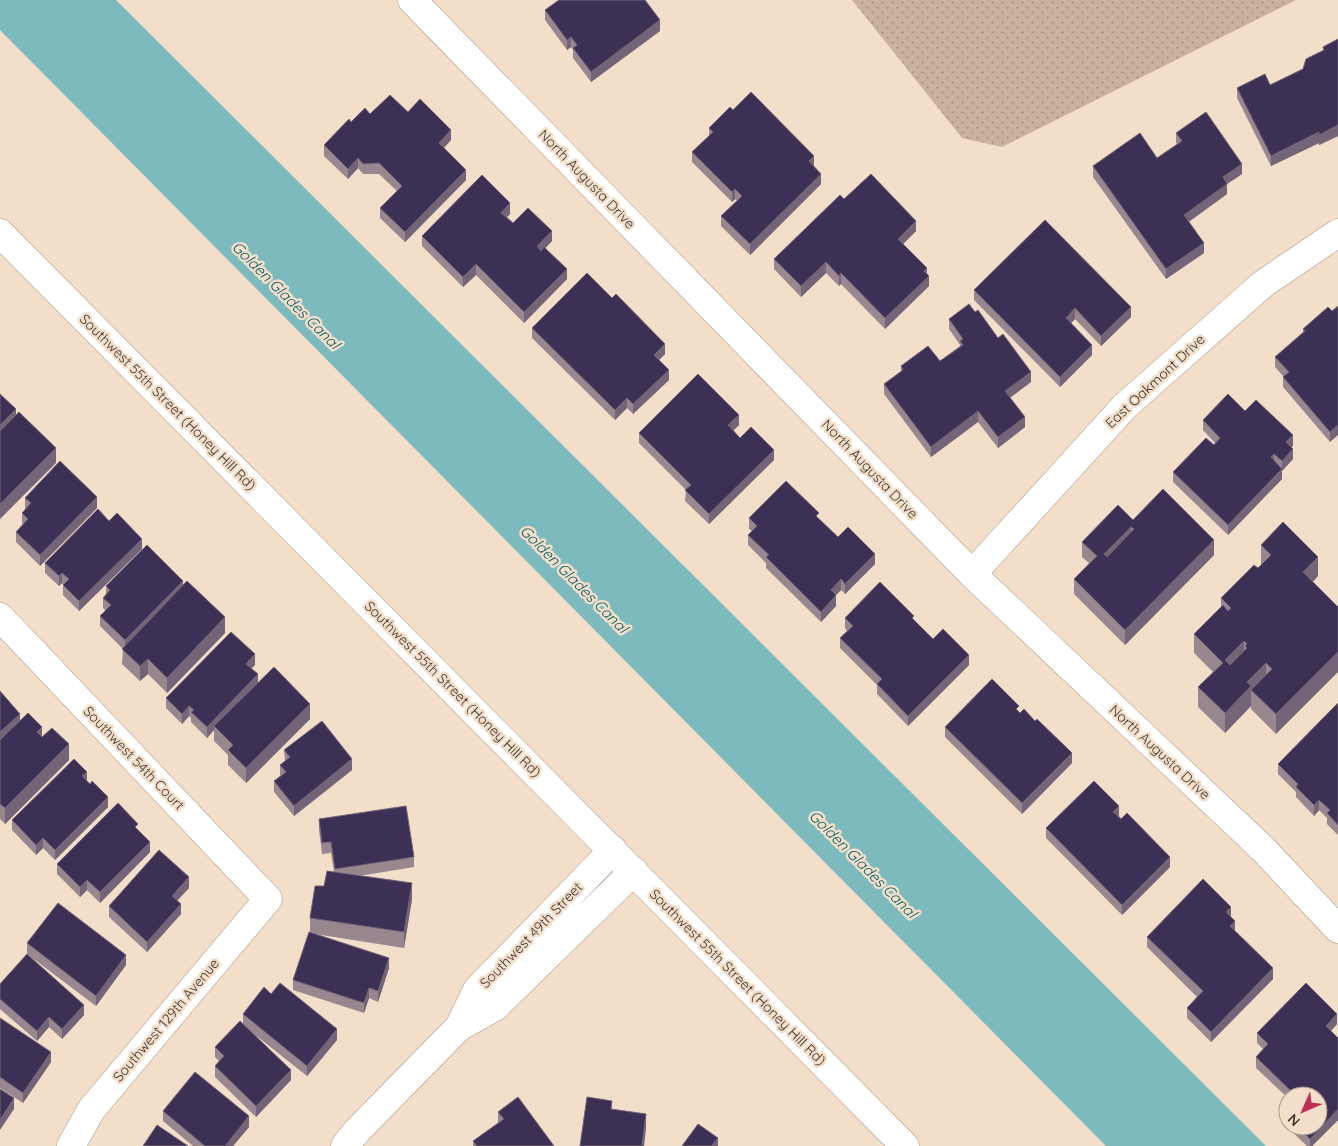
<svg xmlns="http://www.w3.org/2000/svg" width="1338" height="1146" font-family="Quicksand,sans-serif">
<style>
.grass{fill:url(#grass-dots)}
.water{fill:#7cbabe}
.lines{fill:none;stroke-linecap:round;stroke-linejoin:round}
.minor-casing{stroke:#ac9886;stroke-width:29}
.minor{stroke:#fff;stroke-width:28}
.wall{fill:#98878f}
.shaded-wall{fill:#736477}
.building{fill:#3c3054;stroke:#736477;fill-rule:evenodd}
.labels{text-anchor:middle;dominant-baseline:central;stroke-width:5;stroke-linejoin:round;paint-order:stroke}
.street-label{font-size:14px;fill:#3c342d;stroke:#f3deca}
.water-label{font-size:15px;font-style:italic;fill:#046066;stroke:#f3deca}
</style>
<defs>
<pattern id="grass-dots" width="8" height="8" patternUnits="userSpaceOnUse" patternTransform="scale(1.25)"><rect width="8" height="8" fill="#cab39e"/><path d="M2 2h.1M6 6h.1" fill="none" stroke="#a59281" stroke-width="1.8" stroke-linecap="round"/></pattern>
</defs>
<rect width="100%" height="100%" fill="#f3deca"/>
<!-- grass -->
<path class="grass" d="M 852,0 L 1296,0 L 1002,147 L 962,138 Z"/>
<!-- water -->
<path class="water" d="M 0,0 L 116,0 L 1266,1146 L 1106,1146 L 0,30 Z"/>
<g class="lines">
<!-- minor casing -->
<g class="minor-casing">
<path id="minor" d="M 412,0 L 972,574 L 1263,849 L 1338,929
M 0,233 L 905,1146
M 972,574 L 1125,406 L 1263,284 L 1338,233
M 0,617 L 268,899 L 91,1110 L 71,1146
M 459,1027 L 477,990 L 613,850
M 345,1146 L 356,1132 L 459,1027 L 495,1007 L 634,871"/>
</g>
<!-- minor -->
<use href="#minor" class="minor"/>
</g>
<!-- wall -->
<path class="wall" d="M 545,10 L 660,31 L 591,82 L 573,58 L 573,50 L 571,47 L 567,50 L 545,20 Z
M 1338,39 L 1338,136 L 1319,145 L 1319,143 L 1271,166 L 1237,98 L 1237,88 L 1270,85 L 1303,69 L 1323,51 L 1323,47 Z
M 733,110 L 814,166 L 814,167 L 821,184 L 750,255 L 721,226 L 721,216 L 737,201 L 735,199 L 732,202 L 692,162 L 692,152 L 709,136 L 709,128 Z
M 408,112 L 451,140 L 444,148 L 466,180 L 405,242 L 380,218 L 380,208 L 397,191 L 379,174 L 363,174 L 358,168 L 348,179 L 324,156 L 324,145 L 351,122 L 370,114 Z
M 1176,133 L 1242,174 L 1227,184 L 1227,194 L 1189,222 L 1204,253 L 1166,279 L 1093,177 L 1093,166 L 1157,158 L 1177,144 L 1176,143 Z
M 844,199 L 916,231 L 903,244 L 927,273 L 929,286 L 885,329 L 841,284 L 839,286 L 826,273 L 801,297 L 774,269 L 774,259 Z
M 510,214 L 507,217 L 513,223 L 552,241 L 545,248 L 567,279 L 524,323 L 476,275 L 463,287 L 422,246 L 422,236 Z
M 974,290 L 1131,317 L 1101,346 L 1075,319 L 1071,323 L 1092,355 L 1060,387 L 974,300 Z
M 1332,311 L 1330,442 L 1283,387 L 1283,376 L 1275,367 L 1275,357 L 1303,332 L 1303,329 Z
M 949,319 L 1031,382 L 1010,398 L 1025,427 L 998,448 L 978,422 L 931,457 L 884,394 L 884,384 L 901,372 L 901,366 L 940,361 L 960,346 L 960,345 L 949,329 Z
M 532,328 L 665,354 L 659,360 L 669,380 L 633,414 L 627,408 L 615,420 L 532,338 Z
M 1245,411 L 1293,446 L 1291,447 L 1293,459 L 1282,471 L 1282,479 L 1228,535 L 1173,482 L 1173,472 L 1215,443 L 1203,430 L 1203,420 Z
M 739,425 L 733,430 L 740,438 L 774,460 L 709,524 L 685,501 L 686,490 L 639,443 L 639,433 Z
M 25,498 L 97,508 L 40,566 L 16,542 L 16,532 L 23,525 L 22,523 L 22,513 L 26,509 L 25,508 Z
M 749,518 L 819,519 L 838,537 L 875,564 L 845,594 L 841,590 L 836,595 L 836,606 L 821,622 L 766,568 L 766,563 L 748,545 L 748,535 L 752,531 L 749,529 Z
M 1133,520 L 1214,555 L 1125,645 L 1074,594 L 1074,579 L 1089,563 L 1082,557 L 1082,542 Z
M 109,521 L 142,549 L 79,611 L 63,595 L 63,585 L 62,583 L 59,586 L 45,573 L 45,563 Z
M 1261,545 L 1318,576 L 1313,582 L 1276,734 L 1251,709 L 1251,706 L 1225,733 L 1198,707 L 1198,687 L 1213,672 L 1194,653 L 1194,634 L 1221,607 L 1221,598 L 1261,565 Z
M 183,585 L 225,633 L 167,693 L 148,674 L 140,681 L 122,664 L 123,649 L 100,626 L 100,616 L 106,611 L 103,608 L 103,598 L 106,596 L 106,586 Z
M 845,618 L 914,620 L 933,639 L 969,665 L 908,726 L 877,694 L 877,685 L 840,648 L 840,638 L 847,631 L 845,628 Z
M 255,665 L 251,668 L 258,683 L 310,719 L 246,783 L 228,765 L 228,755 L 214,741 L 214,730 L 207,738 L 191,722 L 191,718 L 189,716 L 182,724 L 166,708 L 166,698 Z
M 0,691 L 20,720 L 42,737 L 69,760 L 5,824 L 0,819 Z
M 1338,703 L 1338,835 L 1327,824 L 1327,818 L 1319,810 L 1314,816 L 1296,797 L 1296,792 L 1278,774 L 1278,764 Z
M 1019,712 L 1072,763 L 1022,814 L 945,737 L 945,727 Z
M 284,750 L 352,770 L 294,816 L 274,792 L 274,781 L 281,776 L 280,775 L 280,765 L 285,761 Z
M 87,781 L 108,807 L 55,860 L 43,848 L 36,855 L 12,830 L 12,820 Z
M 1119,816 L 1170,867 L 1122,915 L 1046,838 L 1046,828 Z
M 319,819 L 414,857 L 414,867 L 359,876 L 412,899 L 404,948 L 315,934 L 389,968 L 378,1002 L 369,998 L 364,1013 L 293,990 L 293,980 L 310,932 L 310,918 L 324,886 L 334,872 L 331,853 L 322,854 L 319,830 Z
M 138,830 L 150,852 L 100,903 L 87,890 L 80,897 L 57,874 L 57,864 Z
M 189,888 L 177,901 L 181,914 L 147,952 L 109,917 L 109,906 Z
M 1231,917 L 1235,931 L 1273,979 L 1211,1042 L 1187,1018 L 1187,1008 L 1197,997 L 1147,947 L 1147,937 Z
M 27,943 L 126,965 L 96,1006 L 27,954 Z
M 0,984 L 84,1015 L 62,1039 L 49,1027 L 37,1041 L 0,1009 Z
M 271,994 L 337,1040 L 307,1076 L 249,1030 L 291,1080 L 256,1117 L 215,1077 L 215,1066 L 219,1061 L 215,1057 L 215,1047 L 243,1024 L 243,1014 Z
M 0,1018 L 51,1062 L 23,1103 L 0,1088 Z
M 1337,1024 L 1331,1031 L 1338,1120 L 1312,1146 L 1307,1146 L 1284,1124 L 1284,1114 L 1288,1110 L 1288,1126 L 1318,1126 L 1318,1096 L 1288,1096 L 1288,1098 L 1256,1068 L 1256,1057 L 1263,1049 L 1257,1043 L 1257,1033 Z
M 163,1111 L 249,1127 L 233,1146 L 193,1146 L 163,1121 Z
M 498,1112 L 554,1146 L 473,1146 L 473,1141 L 498,1123 Z"/>
<!-- shaded-wall -->
<path class="shaded-wall" d="M 660,20 L 660,31 L 591,82 L 591,72 Z
M 571,37 L 571,47 L 567,50 L 567,40 Z
M 1338,125 L 1338,136 L 1319,145 L 1319,135 Z
M 451,130 L 451,140 L 439,153 L 439,143 Z
M 1319,132 L 1319,143 L 1271,166 L 1271,156 Z
M 814,156 L 814,166 L 809,172 L 809,161 Z
M 358,158 L 358,168 L 348,179 L 348,169 Z
M 1242,164 L 1242,174 L 1227,184 L 1227,194 L 1184,225 L 1184,215 L 1223,177 Z
M 466,170 L 466,180 L 405,242 L 405,232 Z
M 821,174 L 821,184 L 750,255 L 750,244 Z
M 735,189 L 735,199 L 732,202 L 732,192 Z
M 510,203 L 510,214 L 501,223 L 501,213 Z
M 916,221 L 916,231 L 898,249 L 898,239 Z
M 552,231 L 552,241 L 537,257 L 537,246 Z
M 1204,243 L 1204,253 L 1166,279 L 1166,269 Z
M 826,262 L 826,273 L 801,297 L 801,286 Z
M 476,264 L 476,275 L 463,287 L 463,277 Z
M 927,268 L 927,278 L 929,276 L 929,286 L 885,329 L 885,318 Z
M 567,269 L 567,279 L 524,323 L 524,312 Z
M 841,273 L 841,284 L 839,286 L 839,276 Z
M 1131,307 L 1131,317 L 1101,346 L 1101,336 Z
M 1075,308 L 1075,319 L 1066,328 L 1066,318 Z
M 665,344 L 665,354 L 654,365 L 654,355 Z
M 1092,345 L 1092,355 L 1060,387 L 1060,377 Z
M 669,370 L 669,380 L 633,414 L 633,404 Z
M 1031,372 L 1031,382 L 1005,401 L 1005,391 Z
M 627,398 L 627,408 L 615,420 L 615,410 Z
M 16,409 L 16,420 L 0,436 L 0,425 Z
M 978,411 L 978,422 L 931,457 L 931,447 Z
M 739,415 L 739,425 L 728,436 L 728,425 Z
M 1025,417 L 1025,427 L 998,448 L 998,437 Z
M 1338,425 L 1338,435 L 1330,442 L 1330,432 Z
M 1293,435 L 1293,446 L 1286,452 L 1286,442 Z
M 56,448 L 56,463 L 0,519 L 0,504 Z
M 1293,449 L 1293,459 L 1282,471 L 1282,479 L 1228,535 L 1228,525 L 1282,470 L 1282,461 Z
M 774,450 L 774,460 L 709,524 L 709,514 Z
M 1274,454 L 1274,464 L 1271,457 Z
M 97,497 L 97,508 L 40,566 L 40,555 Z
M 1131,527 L 1131,542 L 1104,569 L 1104,554 Z
M 142,539 L 142,549 L 79,611 L 79,601 Z
M 1214,540 L 1214,555 L 1125,645 L 1125,630 Z
M 875,554 L 875,564 L 845,594 L 845,584 Z
M 1318,557 L 1318,576 L 1303,591 L 1303,572 Z
M 62,573 L 62,583 L 59,586 L 59,576 Z
M 841,579 L 841,590 L 831,600 L 831,590 Z
M 183,581 L 183,591 L 125,650 L 125,640 Z
M 836,595 L 836,606 L 821,622 L 821,612 Z
M 225,617 L 225,633 L 167,693 L 167,678 Z
M 1244,641 L 1244,661 L 1225,680 L 1225,660 Z
M 1338,652 L 1338,672 L 1276,734 L 1276,714 Z
M 255,654 L 255,665 L 246,674 L 246,664 Z
M 969,655 L 969,665 L 908,726 L 908,716 Z
M 148,659 L 148,674 L 140,681 L 140,666 Z
M 1266,663 L 1266,682 L 1251,690 L 1251,706 L 1225,733 L 1225,713 L 1247,682 Z
M 258,674 L 258,685 L 214,726 L 214,730 L 207,738 L 207,727 Z
M 310,704 L 310,719 L 246,783 L 246,768 Z
M 189,706 L 189,716 L 182,724 L 182,714 Z
M 20,714 L 20,724 L 0,742 L 0,732 Z
M 42,727 L 42,742 L 37,732 Z
M 69,744 L 69,760 L 5,824 L 5,808 Z
M 1072,753 L 1072,763 L 1022,814 L 1022,803 Z
M 352,759 L 352,770 L 294,816 L 294,806 Z
M 87,772 L 87,782 L 82,776 Z
M 108,797 L 108,807 L 55,860 L 55,850 Z
M 1319,800 L 1319,810 L 1314,816 L 1314,805 Z
M 1119,806 L 1119,816 L 1113,822 L 1113,812 Z
M 43,838 L 43,848 L 36,855 L 36,845 Z
M 150,842 L 150,852 L 100,903 L 100,892 Z
M 1170,857 L 1170,867 L 1122,915 L 1122,905 Z
M 189,877 L 189,888 L 172,906 L 172,896 Z
M 87,880 L 87,890 L 80,897 L 80,887 Z
M 412,883 L 412,899 L 404,948 L 404,932 Z
M 181,904 L 181,914 L 147,952 L 147,942 Z
M 1231,907 L 1231,917 L 1226,912 Z
M 1235,921 L 1235,931 L 1230,926 Z
M 126,955 L 126,965 L 96,1006 L 96,996 Z
M 389,958 L 389,968 L 378,1002 L 378,991 Z
M 1273,968 L 1273,979 L 1211,1042 L 1211,1032 Z
M 369,988 L 369,998 L 364,1013 L 364,1003 Z
M 84,1005 L 84,1015 L 62,1039 L 62,1029 Z
M 1337,1014 L 1337,1024 L 1326,1036 L 1326,1026 Z
M 49,1017 L 49,1027 L 37,1041 L 37,1031 Z
M 337,1029 L 337,1040 L 307,1076 L 307,1066 Z
M 51,1052 L 51,1062 L 23,1103 L 23,1093 Z
M 291,1070 L 291,1080 L 256,1117 L 256,1106 Z
M 14,1098 L 14,1109 L 0,1130 L 0,1120 Z
M 1338,1109 L 1338,1120 L 1312,1146 L 1310,1146 L 1310,1139 Z
M 646,1114 L 646,1129 L 644,1146 L 642,1146 Z
M 249,1116 L 249,1127 L 233,1146 L 225,1146 Z
M 718,1138 L 718,1146 L 712,1146 L 712,1145 Z"/>
<!-- building -->
<path class="building" d="M 559,0 L 645,0 L 660,20 L 591,72 L 573,48 L 577,45 L 571,37 L 567,40 L 545,10 Z
M 1338,39 L 1338,125 L 1319,135 L 1319,132 L 1271,156 L 1237,88 L 1265,74 L 1270,85 L 1303,69 L 1306,59 L 1324,50 L 1323,47 Z
M 751,92 L 814,156 L 809,161 L 821,174 L 750,244 L 721,216 L 742,196 L 735,189 L 732,192 L 692,152 L 713,132 L 709,128 L 730,107 L 733,110 Z
M 390,95 L 408,112 L 420,99 L 451,130 L 439,143 L 466,170 L 405,232 L 380,208 L 402,186 L 379,163 L 363,164 L 358,158 L 348,169 L 324,145 L 349,119 L 351,122 L 365,108 L 370,114 Z
M 1206,112 L 1242,164 L 1223,177 L 1227,184 L 1184,215 L 1204,243 L 1166,269 L 1093,166 L 1140,133 L 1157,158 L 1182,141 L 1176,133 Z
M 871,174 L 916,221 L 898,239 L 927,268 L 924,271 L 929,276 L 885,318 L 841,273 L 839,276 L 826,262 L 801,286 L 774,259 L 840,195 L 844,199 Z
M 482,175 L 510,203 L 501,213 L 513,223 L 528,208 L 552,231 L 537,246 L 541,251 L 544,247 L 567,269 L 524,312 L 476,264 L 463,277 L 422,236 Z
M 1045,220 L 1131,307 L 1101,336 L 1075,308 L 1066,318 L 1092,345 L 1060,377 L 974,290 Z
M 587,273 L 612,298 L 616,294 L 665,344 L 654,355 L 669,370 L 633,404 L 627,398 L 615,410 L 532,328 Z
M 969,304 L 975,312 L 978,310 L 998,338 L 1003,334 L 1031,372 L 1005,391 L 1025,417 L 998,437 L 978,411 L 931,447 L 884,384 L 903,370 L 901,366 L 928,346 L 940,361 L 963,345 L 960,341 L 963,339 L 949,319 Z
M 1338,306 L 1338,425 L 1330,432 L 1283,377 L 1289,372 L 1275,357 L 1305,331 L 1303,329 L 1328,307 L 1332,311 Z
M 698,374 L 739,415 L 728,425 L 740,438 L 751,427 L 774,450 L 709,514 L 685,490 L 691,485 L 639,433 Z
M 0,394 L 16,409 L 0,425 Z
M 1228,394 L 1245,411 L 1256,400 L 1293,435 L 1286,442 L 1293,449 L 1282,461 L 1274,454 L 1271,457 L 1282,469 L 1228,525 L 1173,472 L 1206,438 L 1214,445 L 1220,438 L 1203,420 Z
M 19,412 L 56,448 L 0,504 L 0,431 Z
M 60,461 L 97,497 L 40,555 L 16,532 L 28,519 L 22,513 L 31,503 L 25,498 Z
M 786,481 L 819,513 L 816,516 L 838,537 L 848,527 L 875,554 L 845,584 L 841,579 L 831,590 L 836,595 L 821,612 L 766,557 L 769,555 L 748,535 L 757,526 L 749,518 Z
M 1163,489 L 1214,540 L 1125,630 L 1074,579 L 1097,556 L 1082,542 L 1118,505 L 1133,520 ZM 1131,527 L 1134,529 L 1107,557 L 1104,554 Z
M 98,509 L 109,521 L 117,513 L 142,539 L 79,601 L 63,585 L 69,579 L 62,573 L 59,576 L 45,563 Z
M 1283,522 L 1318,557 L 1303,572 L 1338,607 L 1338,652 L 1276,714 L 1251,690 L 1272,669 L 1266,663 L 1247,682 L 1251,686 L 1225,713 L 1198,687 L 1223,663 L 1194,634 L 1223,605 L 1228,611 L 1231,608 L 1221,598 L 1254,565 L 1258,568 L 1271,555 L 1261,545 ZM 1244,641 L 1247,644 L 1245,646 L 1247,648 L 1230,665 L 1225,660 Z
M 147,545 L 183,581 L 125,640 L 100,616 L 111,605 L 103,598 L 110,590 L 106,586 Z
M 187,581 L 225,617 L 167,678 L 148,659 L 140,666 L 122,649 Z
M 880,582 L 914,616 L 912,618 L 933,639 L 943,629 L 969,655 L 908,716 L 877,684 L 882,679 L 840,638 L 853,626 L 845,618 Z
M 231,632 L 255,654 L 246,664 L 258,674 L 207,727 L 191,712 L 194,710 L 189,706 L 182,714 L 166,698 Z
M 274,667 L 310,704 L 246,768 L 228,750 L 233,745 L 214,726 Z
M 992,679 L 1019,706 L 1016,709 L 1020,713 L 1024,709 L 1035,721 L 1037,719 L 1072,753 L 1022,803 L 945,727 Z
M 0,691 L 20,714 L 0,732 Z
M 1338,703 L 1338,825 L 1327,813 L 1330,810 L 1319,800 L 1314,805 L 1296,787 L 1298,784 L 1278,764 Z
M 28,713 L 42,727 L 37,732 L 42,737 L 52,728 L 69,744 L 5,808 L 0,804 L 0,740 Z
M 322,721 L 352,759 L 294,806 L 274,781 L 286,772 L 280,765 L 290,757 L 284,750 Z
M 74,759 L 87,772 L 82,776 L 90,784 L 92,781 L 108,797 L 55,850 L 43,838 L 36,845 L 12,820 Z
M 1094,781 L 1119,806 L 1113,812 L 1121,819 L 1127,813 L 1170,857 L 1122,905 L 1046,828 Z
M 118,803 L 138,824 L 135,827 L 150,842 L 100,892 L 87,880 L 80,887 L 57,864 Z
M 406,806 L 414,857 L 335,869 L 331,842 L 322,843 L 319,819 Z
M 159,850 L 189,877 L 172,896 L 181,904 L 147,942 L 109,906 Z
M 327,871 L 412,883 L 404,932 L 310,918 L 315,886 L 324,886 Z
M 1203,879 L 1231,907 L 1226,912 L 1235,921 L 1230,926 L 1273,968 L 1211,1032 L 1187,1008 L 1203,991 L 1147,937 Z
M 58,903 L 126,955 L 96,996 L 27,943 Z
M 309,932 L 389,958 L 378,991 L 369,988 L 364,1003 L 293,980 Z
M 27,954 L 84,1005 L 62,1029 L 49,1017 L 37,1031 L 0,999 L 0,984 Z
M 280,983 L 337,1029 L 307,1066 L 243,1014 L 264,987 L 271,994 Z
M 1306,983 L 1337,1014 L 1326,1026 L 1338,1038 L 1338,1109 L 1310,1139 L 1297,1126 L 1318,1126 L 1318,1096 L 1296,1096 L 1256,1057 L 1268,1044 L 1257,1033 Z
M 0,1018 L 51,1052 L 23,1093 L 0,1077 Z
M 240,1021 L 291,1070 L 256,1106 L 215,1066 L 224,1056 L 215,1047 Z
M 195,1072 L 249,1116 L 225,1146 L 205,1146 L 163,1111 Z
M 0,1089 L 14,1098 L 0,1120 Z
M 518,1097 L 554,1146 L 477,1146 L 473,1141 L 504,1119 L 498,1112 Z
M 587,1097 L 612,1101 L 611,1109 L 646,1114 L 642,1146 L 580,1146 Z
M 1288,1110 L 1288,1118 L 1284,1114 Z
M 698,1124 L 718,1138 L 712,1145 L 713,1146 L 682,1146 Z
M 157,1125 L 188,1146 L 143,1146 Z"/>
<g class="labels">
<!-- street labels -->
<g class="street-label">
<text transform="translate(587 179) rotate(46)">North Augusta Drive</text>
<text transform="translate(1155 381) rotate(-43)">East Oakmont Drive</text>
<text transform="translate(168 402) rotate(45)">Southwest 55th Street (Honey Hill Rd)</text>
<text transform="translate(870 469) rotate(46)">North Augusta Drive</text>
<text transform="translate(453 689) rotate(45)">Southwest 55th Street (Honey Hill Rd)</text>
<text transform="translate(1160 752) rotate(43)">North Augusta Drive</text>
<text transform="translate(134 758) rotate(46)">Southwest 54th Court</text>
<text transform="translate(531 935) rotate(-46)">Southwest 49th Street</text>
<text transform="translate(738 977) rotate(45)">Southwest 55th Street (Honey Hill Rd)</text>
<text transform="translate(166 1020) rotate(-50)">Southwest 129th Avenue</text>
</g>
<!-- water labels -->
<g class="water-label">
<text transform="translate(286 295) rotate(45)">Golden Glades Canal</text>
<text transform="translate(574 579) rotate(45)">Golden Glades Canal</text>
<text transform="translate(863 864) rotate(45)">Golden Glades Canal</text>
</g>
</g>
<!-- north arrow -->
<g transform="translate(1303 1111) rotate(225)"><circle r="24" fill="#f3deca" stroke="#aa9a8b"/>
<path d="M0-4L9 19L0 12L-9 19Z" fill="#bf2f54"/>
<text y="-8" font-size="14" font-weight="bold" text-anchor="middle" fill="#3c342d">N</text>
</g>
</svg>
